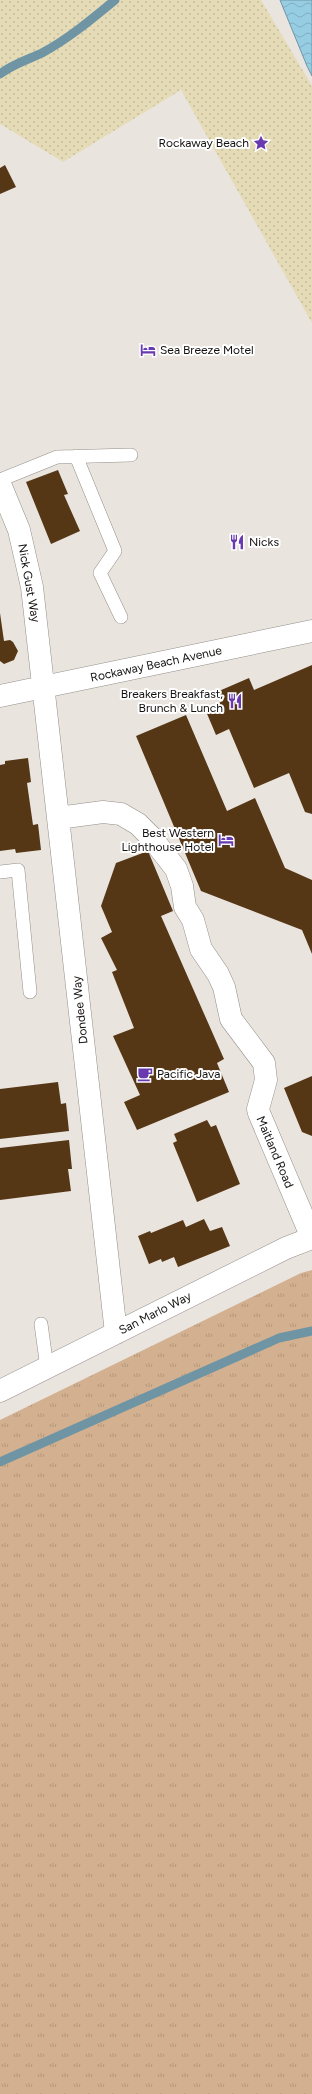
<svg xmlns="http://www.w3.org/2000/svg" width="312" height="2094" font-family="Figtree,sans-serif">
<style>
.grass{fill:url(#grass-tufts)}
.sand{fill:url(#sand-dots)}
.water{fill:url(#water-waves);stroke:#6f95a4}
.lines{fill:none;stroke-linecap:round;stroke-linejoin:round}
.stream{stroke:#6f95a4;stroke-width:9}
.building{fill:#563715}
.lane-casing{stroke:#938e89;stroke-width:14}
.street-casing{stroke:#938e89;stroke-width:23}
.lane{stroke:#fff;stroke-width:13}
.street{stroke:#fff;stroke-width:22}
.labels{text-anchor:middle;dominant-baseline:central;stroke-width:4;stroke-linejoin:round;paint-order:stroke}
.poi-label{font-size:12px;fill:#131110;stroke:#fff;text-anchor:end}
.street-label{font-size:12px;fill:#131110;stroke:#fff}
</style>
<defs>
<pattern id="grass-tufts" width="24" height="20" patternUnits="userSpaceOnUse"><rect width="24" height="20" fill="#d3b190"/><path d="M3 7l-1-3M5 7V3M7 7l1-3M15 17l-1-3M17 17v-4M19 17l1-3" fill="none" stroke="#b4977b"/></pattern>
<pattern id="sand-dots" width="8" height="8" patternUnits="userSpaceOnUse"><rect width="8" height="8" fill="#e5dcb7"/><path d="M2 2h.1M6 6h.1" fill="none" stroke="#c4bc9c" stroke-width="1.8" stroke-linecap="round"/></pattern>
<pattern id="water-waves" width="16" height="10" patternUnits="userSpaceOnUse"><rect width="16" height="10" fill="#96cde3"/><path d="M0 5q4-4 8 0t8 0" fill="none" stroke="#80afc2"/></pattern>
</defs>
<rect width="100%" height="100%" fill="#eae4df"/>
<!-- grass -->
<path class="grass" d="M 312,1270 L 312,2094 L 0,2094 L 0,1420 L 301,1273 Z"/>
<!-- sand -->
<path class="sand" d="M 0,0 L 261,0 L 312,86 L 312,323 L 181,90 L 63,162 L 0,124 Z"/>
<!-- water -->
<path class="water" d="M 280,0 L 312,0 L 312,76 L 307,66 Z"/>
<g class="lines">
<!-- stream -->
<path class="stream" d="M 0,74 C 13,64 27,60 42,53 C 68,39 92,19 115,0
M 0,1462 L 279,1338 L 312,1331"/>
</g>
<!-- building -->
<path class="building" d="M 5,165 L 16,187 L 0,194 L 0,168 Z
M 58,470 L 68,494 L 64,495 L 80,531 L 51,544 L 26,482 Z
M 0,613 L 4,641 L 10,640 L 13,642 L 18,651 L 14,660 L 4,664 L 0,661 Z
M 312,665 L 312,814 L 305,812 L 289,773 L 254,788 L 229,729 L 216,735 L 205,709 L 223,701 L 219,691 L 249,678 L 254,690 Z
M 186,715 L 227,811 L 255,798 L 285,868 L 312,880 L 312,954 L 302,930 L 201,891 L 136,736 Z
M 28,758 L 31,782 L 27,783 L 33,825 L 38,824 L 41,850 L 16,853 L 15,849 L 0,851 L 0,765 L 5,764 L 5,761 Z
M 148,851 L 173,911 L 161,916 L 224,1059 L 217,1063 L 229,1092 L 137,1130 L 124,1102 L 140,1095 L 113,1036 L 134,1028 L 112,972 L 117,970 L 101,938 L 112,932 L 101,906 L 116,863 Z
M 312,1076 L 312,1136 L 302,1132 L 284,1088 Z
M 58,1082 L 61,1104 L 66,1103 L 69,1131 L 0,1139 L 0,1089 Z
M 207,1120 L 211,1127 L 216,1125 L 240,1184 L 197,1202 L 173,1143 L 177,1141 L 174,1134 Z
M 69,1140 L 72,1169 L 68,1169 L 71,1191 L 0,1200 L 0,1148 Z
M 204,1219 L 210,1231 L 222,1227 L 230,1246 L 178,1267 L 174,1257 L 162,1262 L 161,1259 L 149,1264 L 138,1236 L 150,1231 L 151,1233 L 183,1220 L 186,1227 Z"/>
<g class="lines">
<!-- lane casing -->
<g class="lane-casing">
<path id="lane" d="M 76,456 L 115,551 L 100,573 L 121,617
M 0,480 L 57,457 L 131,455
M 0,872 L 18,870 L 30,992
M 41,1324 L 47,1368"/>
</g>
<!-- street casing -->
<g class="street-casing">
<path id="street" d="M 0,484 L 19,530 L 32,587 L 116,1333
M 0,696 L 312,631
M 58,818 L 103,812 L 121,814 L 138,824 L 151,837 L 176,869 L 182,886 L 185,907 L 193,920 L 201,949 L 218,974 L 224,987 L 231,1019 L 264,1063 L 266,1080 L 258,1109 L 259,1113 L 312,1238
M 0,1391 L 286,1248 L 312,1238"/>
</g>
<!-- lane -->
<use href="#lane" class="lane"/>
<!-- street -->
<use href="#street" class="street"/>
</g>
<!-- icons -->
<defs>
<g id="sight-bare" transform="scale(1.2)"><path d="M0-6L1.8-2.2L6-1.7L2.9 1.2L3.7 5.4L0 3.3L-3.7 5.4L-2.9 1.2L-6-1.7L-1.8-2.2Z" fill="#6939b0" stroke="#fff" stroke-width="2.5" paint-order="stroke"/></g>
<g id="hotel-bare" transform="scale(1.2)"><path d="M-6-4.5h1.5V1H6V5H4.5V3h-9V5H-6ZM-4 0a1.8 1.8 0 1 1 3.6 0ZM.5 0V-2.5h3Q6-2.5 6 0Z" fill="#6939b0" stroke="#fff" stroke-width="2.5" paint-order="stroke"/></g>
<g id="restaurant-bare" transform="scale(1.2)"><path d="M-5-6h1v4h1v-4h1v4h1v-4h1v5L-1.5 .5V6h-2V.5L-5-1ZM5-6V6H3V1.5H1.5Q1.5-4 5-6Z" fill="#6939b0" stroke="#fff" stroke-width="2.5" paint-order="stroke"/></g>
<g id="cafe-bare" transform="scale(1.2)"><path d="M-5.5-4.5H6V0H3Q3 3.5 0 3.5H-2.5Q-5.5 3.5-5.5 0ZM3-3.2v2h1.7v-2ZM-6 4.5H4V6H-6Z" fill="#6939b0" stroke="#fff" stroke-width="2.5" paint-order="stroke"/></g>
</defs>
<g fill-rule="evenodd">
<use href="#sight-bare" x="261" y="143"/>
<use href="#hotel-bare" x="148" y="350"/>
<use href="#restaurant-bare" x="237" y="542"/>
<use href="#restaurant-bare" x="235" y="701"/>
<use href="#hotel-bare" x="226" y="840"/>
<use href="#cafe-bare" x="145" y="1074"/>
</g>
<g class="labels">
<!-- poi labels -->
<g class="poi-label">
<text x="249" y="143">Rockaway Beach</text>
<text x="160" y="350" text-anchor="start">Sea Breeze Motel</text>
<text x="249" y="542" text-anchor="start">Nicks</text>
<text x="223" y="694">Breakers Breakfast,<tspan x="223" dy="14">Brunch &amp; Lunch</tspan></text>
<text x="214" y="833">Best Western<tspan x="214" dy="14">Lighthouse Hotel</tspan></text>
<text x="157" y="1074" text-anchor="start">Pacific Java</text>
</g>
<!-- street labels -->
<g class="street-label">
<text transform="translate(29 583) rotate(80)">Nick Gust Way</text>
<text transform="translate(156 664) rotate(-12)">Rockaway Beach Avenue</text>
<text transform="translate(80 1010) rotate(-96)">Dondee Way</text>
<text transform="translate(275 1152) rotate(67)">Maitland Road</text>
<text transform="translate(155 1313) rotate(-27)">San Marlo Way</text>
</g>
</g>
</svg>
